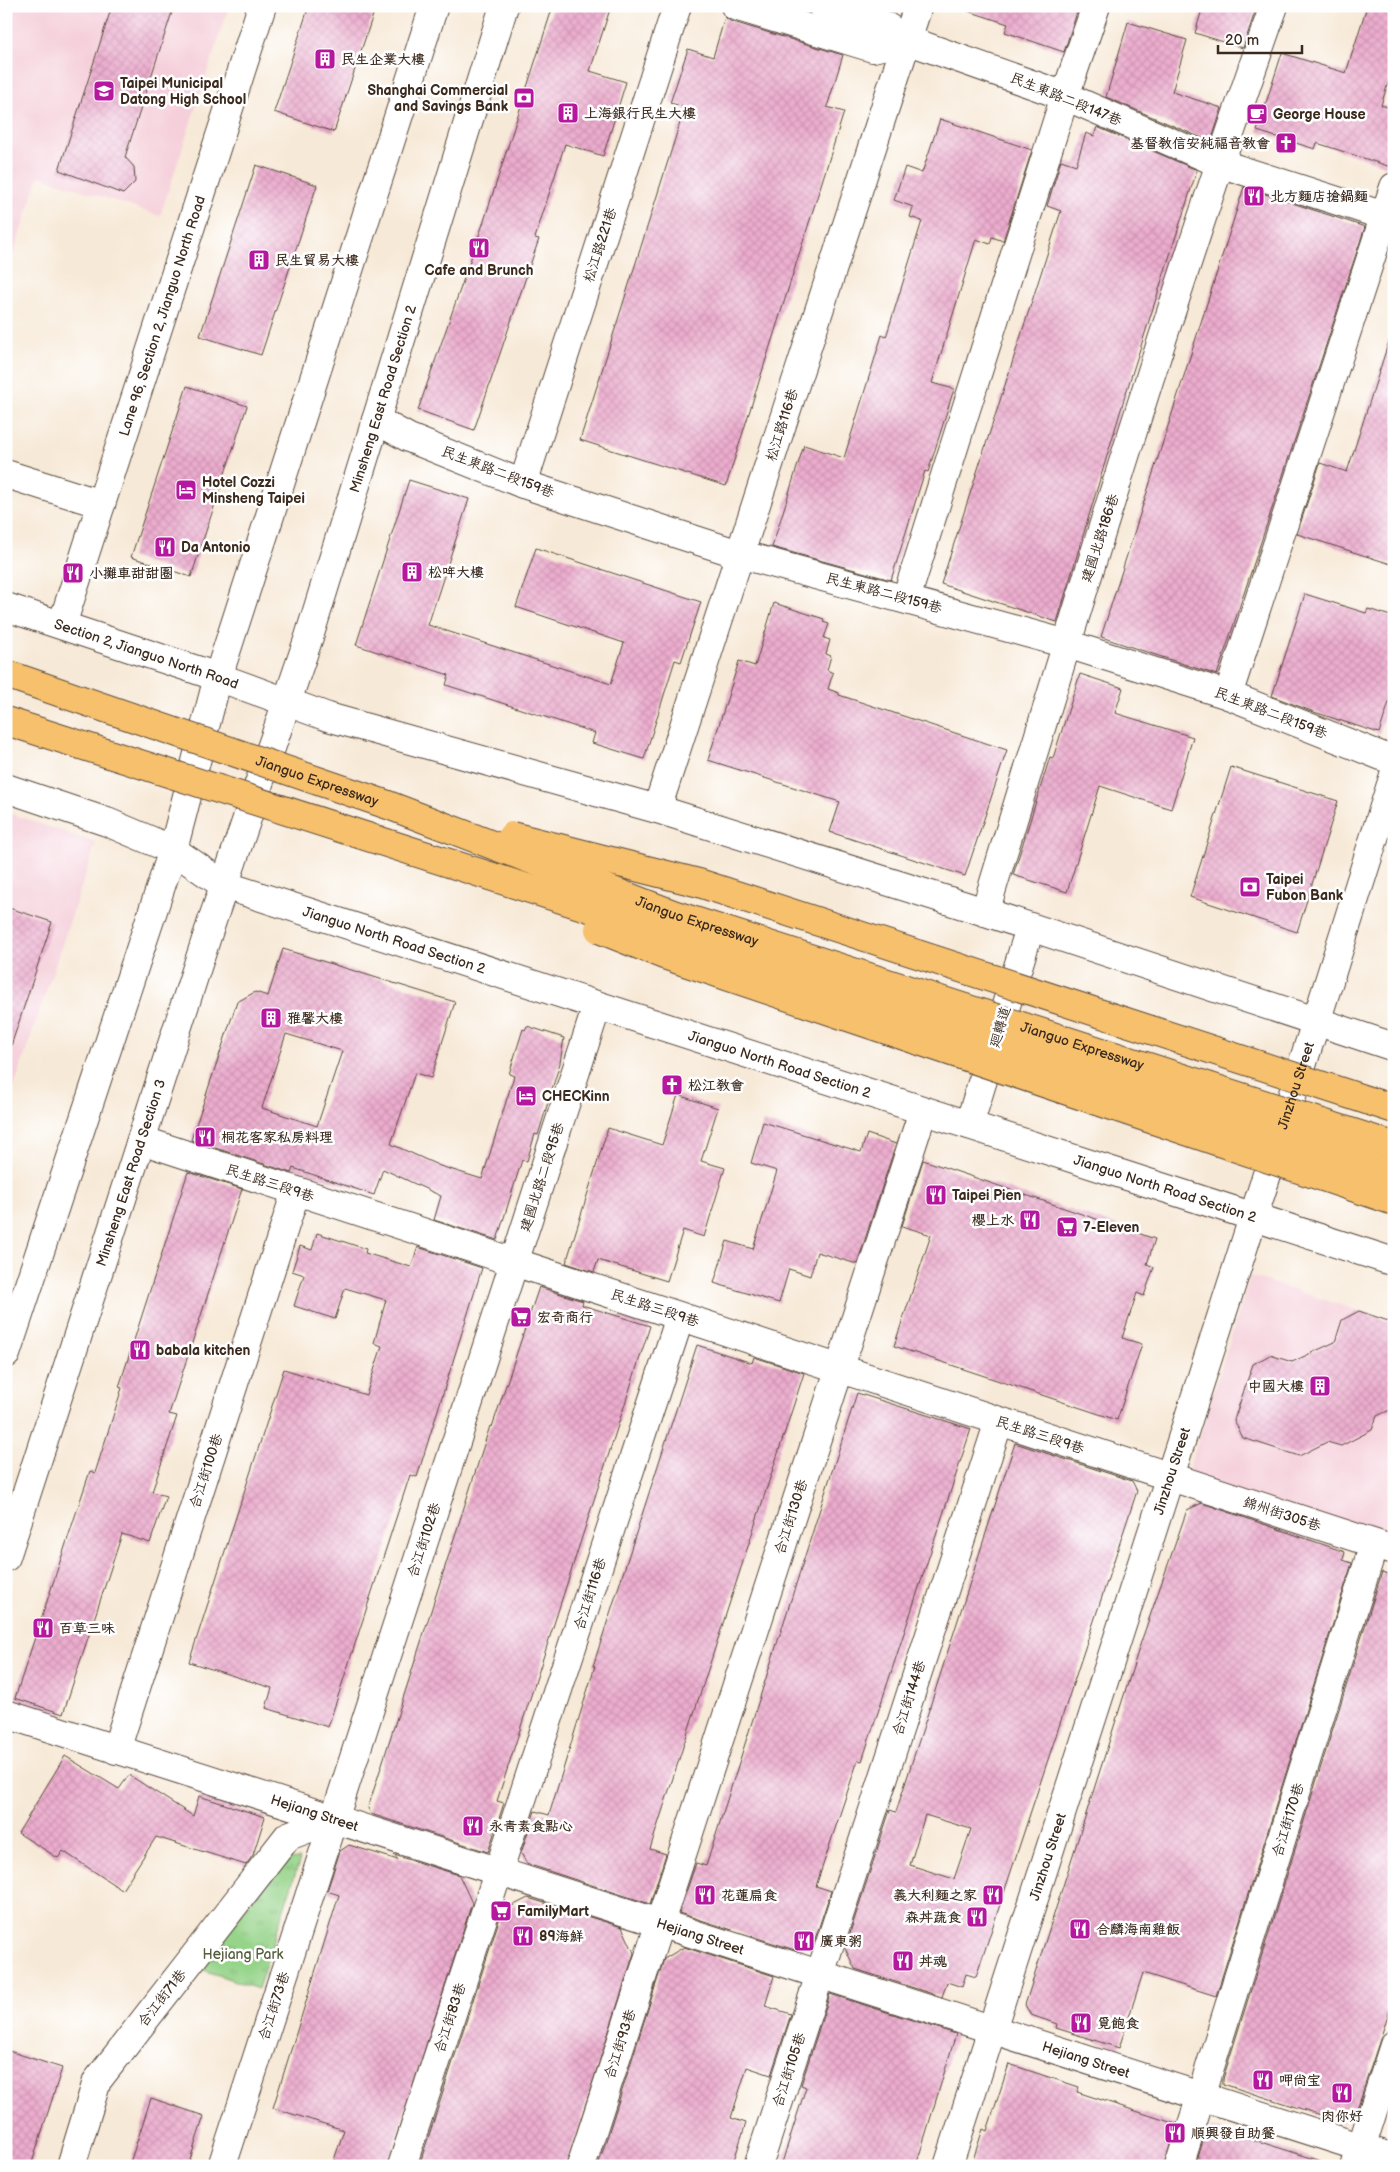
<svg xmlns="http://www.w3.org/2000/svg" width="1400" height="2172" font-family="'Balsamiq Sans','LXGW WenKai TC',sans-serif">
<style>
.built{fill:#f5cfda}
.park{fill:url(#park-tufts);stroke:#687f54}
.building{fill:url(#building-cross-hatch);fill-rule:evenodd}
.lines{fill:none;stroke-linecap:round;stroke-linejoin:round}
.minor-casing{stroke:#57473a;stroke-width:30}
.minor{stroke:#fff;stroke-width:28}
.highway-bridge-casing{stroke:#57473a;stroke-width:30;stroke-linecap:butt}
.highway-bridge{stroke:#f7c06c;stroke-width:28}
.labels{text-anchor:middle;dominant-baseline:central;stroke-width:5;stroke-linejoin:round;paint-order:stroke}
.poi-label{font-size:14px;font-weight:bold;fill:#3b2a1e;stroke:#fff;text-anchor:start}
.street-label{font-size:14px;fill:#3b2a1e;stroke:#fff}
.park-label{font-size:14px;fill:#565d3e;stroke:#fff}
</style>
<defs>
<pattern id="park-tufts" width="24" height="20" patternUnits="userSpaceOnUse" patternTransform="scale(1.25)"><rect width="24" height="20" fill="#96d48a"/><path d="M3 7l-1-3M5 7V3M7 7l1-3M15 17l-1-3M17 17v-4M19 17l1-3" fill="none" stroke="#82b677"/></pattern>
<pattern id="building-cross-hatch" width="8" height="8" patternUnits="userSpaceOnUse" patternTransform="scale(1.25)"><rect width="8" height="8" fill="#ecacce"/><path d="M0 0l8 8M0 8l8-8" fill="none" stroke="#cb94b0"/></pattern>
</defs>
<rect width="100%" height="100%" fill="#fff"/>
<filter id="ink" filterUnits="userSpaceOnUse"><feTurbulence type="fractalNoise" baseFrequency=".02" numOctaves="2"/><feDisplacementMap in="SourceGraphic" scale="10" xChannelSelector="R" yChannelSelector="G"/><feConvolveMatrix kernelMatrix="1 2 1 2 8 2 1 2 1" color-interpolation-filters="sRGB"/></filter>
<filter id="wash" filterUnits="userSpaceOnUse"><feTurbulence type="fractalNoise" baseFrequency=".0096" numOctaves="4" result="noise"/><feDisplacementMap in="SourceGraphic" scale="20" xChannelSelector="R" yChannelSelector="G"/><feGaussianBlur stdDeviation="1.12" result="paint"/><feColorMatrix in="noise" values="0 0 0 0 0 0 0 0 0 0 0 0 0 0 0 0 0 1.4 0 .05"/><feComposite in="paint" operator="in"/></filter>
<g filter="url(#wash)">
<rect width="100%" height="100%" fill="#f7e9d7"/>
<!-- built -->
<path class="built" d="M 6,6 L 229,6 L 160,216 L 39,176 L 6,276 Z
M 6,812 L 96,843 L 6,1111 Z
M 1250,1276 L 1394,1322 L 1394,1544 L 1186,1479 Z"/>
<!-- park -->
<path class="park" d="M 300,1859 L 258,1989 L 201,1969 L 281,1860 Z"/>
<g id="blocks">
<!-- building -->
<path class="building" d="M 112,6 L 174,6 L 125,157 L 134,167 L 135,182 L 123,194 L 59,170 Z
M 309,6 L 376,6 L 334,132 L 274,112 Z
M 553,6 L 611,6 L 590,71 L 626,82 L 603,156 L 565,144 L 535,238 L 539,239 L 474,430 L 418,410 L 484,221 Z
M 969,6 L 1079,6 L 1064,52 L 1005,32 L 1008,24 L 968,11 Z
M 1203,6 L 1257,6 L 1243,48 L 1195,33 Z
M 1367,6 L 1394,6 L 1394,65 L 1381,105 L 1394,109 L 1394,168 L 1317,143 L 1315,149 L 1257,131 L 1282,53 L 1346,73 Z
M 725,17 L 730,21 L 843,55 L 827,107 L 844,112 L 726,486 L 580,440 L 685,107 L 670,103 L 688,49 L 713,57 Z
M 1128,22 L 1187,40 L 1172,92 L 1222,108 L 1211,142 L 1106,97 Z
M 940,119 L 1032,150 L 1003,241 L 992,237 L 990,244 L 976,239 L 932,383 L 954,389 L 928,472 L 925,471 L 891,580 L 772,547 L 804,445 L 844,458 L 882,335 L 886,337 L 922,221 L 910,217 L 913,207 L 894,200 L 905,167 L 922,173 Z
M 1097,127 L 1197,170 L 1125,396 L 1057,622 L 941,584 L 1061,211 L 1047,206 L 1061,160 L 1076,165 L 1086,133 L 1094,136 Z
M 256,165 L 317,185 L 261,355 L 200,336 Z
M 1244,187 L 1365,227 L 1217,675 L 1101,637 Z
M 1389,341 L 1394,342 L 1394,565 L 1297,534 L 1320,463 L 1347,472 Z
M 187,386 L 247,406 L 191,577 L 131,557 Z
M 409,480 L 469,499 L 428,625 L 611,684 L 624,643 L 516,607 L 536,548 L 701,602 L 681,662 L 675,660 L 644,759 L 592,743 L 595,733 L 446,685 L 449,675 L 356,645 Z
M 1305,594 L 1366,613 L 1368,609 L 1394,617 L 1394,687 L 1379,733 L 1314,712 L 1272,696 Z
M 774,603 L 824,619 L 823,622 L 829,624 L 824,638 L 830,640 L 826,654 L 831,656 L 827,670 L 833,673 L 828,689 L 839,693 L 839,695 L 1007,750 L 965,876 L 830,832 L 840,802 L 708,760 L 739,661 L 755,666 Z
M 1080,674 L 1123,688 L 1115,713 L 1193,737 L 1171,809 L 1100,786 L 1067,892 L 1013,875 L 1050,757 L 1053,758 Z
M 1231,767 L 1338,801 L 1297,932 L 1190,897 Z
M 6,907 L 52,922 L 11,1046 L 6,1046 Z
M 283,949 L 455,1002 L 431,1078 L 415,1073 L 391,1144 L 440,1166 L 482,1179 L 514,1076 L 509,1074 L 523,1029 L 525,1030 L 527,1026 L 564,1038 L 560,1063 L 538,1135 L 535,1134 L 527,1161 L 522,1160 L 497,1240 L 434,1220 L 441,1196 L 383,1169 L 374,1195 L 293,1168 L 291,1173 L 191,1140 L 237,1002 L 255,992 L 268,996 ZM 286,1034 L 342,1051 L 317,1126 L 262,1108 Z
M 678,1095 L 718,1108 L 701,1161 L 725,1168 L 704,1237 L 683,1230 L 667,1281 L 598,1260 L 594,1272 L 566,1263 L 608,1128 L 662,1145 Z
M 763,1122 L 861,1152 L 867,1134 L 896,1144 L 857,1264 L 817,1252 L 810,1276 L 789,1269 L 779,1303 L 714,1283 L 727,1241 L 753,1249 L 777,1171 L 751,1163 Z
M 923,1160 L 1155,1239 L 1147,1264 L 1154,1267 L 1144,1296 L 1137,1293 L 1122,1338 L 1142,1344 L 1117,1420 L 894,1346 L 931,1235 L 902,1226 Z
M 188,1172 L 242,1189 L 169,1414 L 177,1416 L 152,1492 L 166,1496 L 150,1543 L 122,1534 L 63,1714 L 15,1698 L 90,1471 L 95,1473 L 122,1388 L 119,1387 Z
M 317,1233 L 366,1249 L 365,1253 L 411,1267 L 418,1247 L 482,1268 L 417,1477 L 410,1475 L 328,1727 L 266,1708 L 272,1688 L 189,1662 L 284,1369 L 366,1395 L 382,1346 L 374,1343 L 386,1300 L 345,1288 L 335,1319 L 294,1306 L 304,1275 L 292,1271 L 300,1246 L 312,1250 Z
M 539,1287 L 583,1301 L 582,1305 L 650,1326 L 497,1801 L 504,1803 L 488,1852 L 371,1814 L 368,1808 L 490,1426 L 492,1427 Z
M 1359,1311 L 1394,1323 L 1394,1408 L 1377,1416 L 1372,1430 L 1341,1446 L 1327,1442 L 1299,1456 L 1243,1438 L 1234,1420 L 1253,1364 L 1270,1355 L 1292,1362 L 1335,1342 L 1342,1320 Z
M 697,1345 L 752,1363 L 754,1357 L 804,1373 L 650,1849 L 666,1854 L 650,1904 L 527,1864 L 521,1853 L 535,1811 L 549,1815 L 595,1666 L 593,1666 Z
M 857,1393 L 971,1429 L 862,1761 L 858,1760 L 816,1886 L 831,1891 L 814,1942 L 798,1951 L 679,1913 L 696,1863 L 706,1866 Z
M 1015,1443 L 1132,1481 L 1137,1491 L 976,1977 L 966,1974 L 962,1987 L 947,1982 L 942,1997 L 855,1969 L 845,1948 L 890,1810 L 896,1812 ZM 925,1815 L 971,1829 L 954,1879 L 910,1865 Z
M 1202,1503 L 1345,1552 L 1343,1560 L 1352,1563 L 1216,1996 L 1143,1973 L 1119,2048 L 1056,2028 L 1057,2024 L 1031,2015 L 1025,2005 L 1141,1642 L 1187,1510 Z
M 1382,1572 L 1394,1576 L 1394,1997 L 1355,2115 L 1343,2122 L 1223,2084 L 1223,2079 Z
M 65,1756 L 119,1789 L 129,1775 L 193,1816 L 199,1796 L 265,1817 L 253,1855 L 246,1865 L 156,1837 L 122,1890 L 63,1851 L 58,1858 L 18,1833 Z
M 349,1845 L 398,1860 L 394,1855 L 459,1875 L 472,1903 L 387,2166 L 332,2166 L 344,2130 L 273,2108 L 339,1895 L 327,1891 L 340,1851 Z
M 528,1898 L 622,1927 L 634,1953 L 566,2166 L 419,2166 L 502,1911 Z
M 684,1947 L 774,1976 L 765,2006 L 791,2014 L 771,2075 L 747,2067 L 731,2118 L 746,2123 L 732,2166 L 598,2166 L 664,1959 Z
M 830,1994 L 956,2034 L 916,2166 L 781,2166 L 806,2087 L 801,2085 Z
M 6,2050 L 62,2068 L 31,2166 L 6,2166 Z
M 1009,2064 L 1079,2087 L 1077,2092 L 1176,2124 L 1164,2166 L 971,2166 L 983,2129 L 987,2131 Z
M 151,2098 L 204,2116 L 188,2166 L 129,2166 Z
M 1216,2128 L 1321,2161 L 1320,2166 L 1195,2166 L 1206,2132 Z"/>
</g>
</g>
<g filter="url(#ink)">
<use href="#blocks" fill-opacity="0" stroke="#57473a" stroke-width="1"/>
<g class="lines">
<!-- minor casing -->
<g class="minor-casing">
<g id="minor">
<path d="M 735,6 L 873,48 L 907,40"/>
<path d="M 822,6 L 881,23 L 907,40 L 1065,96 L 1219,163 L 1394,219"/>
<path d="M 376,420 L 409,438 L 523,484 L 739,554 L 1067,644 L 1228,695 L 1394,761"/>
<path d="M 6,474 L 101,504"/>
<path d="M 523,484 L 677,6"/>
<path d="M 906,599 L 1065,96 L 1096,6"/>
<path id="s1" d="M 6,607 L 218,677 L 328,717 L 657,809 L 985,912 L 1394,1047"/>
<path id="s2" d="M 62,625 L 262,6"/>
<path d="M 1228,695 L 1394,187"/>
<path id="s3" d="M 6,788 L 107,822 L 173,850 L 224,885 L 1394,1262"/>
<path d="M 657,809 L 918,6"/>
<path d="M 985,912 C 1077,609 1169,305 1274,6"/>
<path d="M 969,1125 L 1030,928"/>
<path d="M 141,1140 L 1394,1550"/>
<path d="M 6,1354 L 173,850 L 218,677 L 434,6"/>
<path id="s4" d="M 6,1557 L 212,921 L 309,637 L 504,6"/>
<path id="s5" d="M 6,1714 L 1394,2158"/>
<path d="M 116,1750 L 296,1191"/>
<path d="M 1356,2164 L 1394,2045"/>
<path d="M 71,2166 L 97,2081 L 288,1836 L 334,1819"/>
<path d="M 222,2166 L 597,1006"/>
<path d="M 402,2166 L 680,1317"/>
<path d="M 581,2166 L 923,1111"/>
<path d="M 758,2166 L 999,1421"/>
<path id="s6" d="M 948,2166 L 1316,1022 L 1394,775"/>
<path d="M 1179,2166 L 1374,1544"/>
</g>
</g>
<!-- minor -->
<use href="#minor" class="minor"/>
<!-- highway-bridge casing -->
<g class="highway-bridge-casing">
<g id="highway-bridge">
<path id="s7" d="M 6,674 L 388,805 L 673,914 L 1394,1146"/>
<path d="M 6,721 L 661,931 L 1394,1175"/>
<path d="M 512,836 L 699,883 L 1394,1109"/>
<path d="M 599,929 L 664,955 L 1394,1201"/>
</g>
</g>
<!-- highway-bridge -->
<use href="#highway-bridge" class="highway-bridge"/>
</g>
</g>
<!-- icons -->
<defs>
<g id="building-square" transform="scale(1.125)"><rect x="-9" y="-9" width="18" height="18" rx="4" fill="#b5179e" stroke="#fff"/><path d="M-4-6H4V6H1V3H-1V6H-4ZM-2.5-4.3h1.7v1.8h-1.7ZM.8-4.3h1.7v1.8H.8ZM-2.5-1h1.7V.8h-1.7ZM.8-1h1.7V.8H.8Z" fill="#fff"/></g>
<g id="school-square" transform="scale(1.125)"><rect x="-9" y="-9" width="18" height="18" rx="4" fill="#b5179e" stroke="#fff"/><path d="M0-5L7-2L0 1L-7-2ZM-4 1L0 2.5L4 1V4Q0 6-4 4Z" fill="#fff"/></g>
<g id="bank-square" transform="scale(1.125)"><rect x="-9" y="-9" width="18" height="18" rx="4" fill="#b5179e" stroke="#fff"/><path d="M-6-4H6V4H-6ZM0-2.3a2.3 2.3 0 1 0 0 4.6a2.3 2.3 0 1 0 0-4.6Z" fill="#fff"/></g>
<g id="cafe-square" transform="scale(1.125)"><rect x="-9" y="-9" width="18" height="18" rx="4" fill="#b5179e" stroke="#fff"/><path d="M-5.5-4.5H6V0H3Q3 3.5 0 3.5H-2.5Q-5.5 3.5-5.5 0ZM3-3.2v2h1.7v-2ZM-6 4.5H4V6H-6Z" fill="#fff"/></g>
<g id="church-square" transform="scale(1.125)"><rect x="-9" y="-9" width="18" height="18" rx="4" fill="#b5179e" stroke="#fff"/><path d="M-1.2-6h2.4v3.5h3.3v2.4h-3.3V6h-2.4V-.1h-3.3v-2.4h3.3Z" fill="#fff"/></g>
<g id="restaurant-square" transform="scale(1.125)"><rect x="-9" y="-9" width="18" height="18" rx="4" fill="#b5179e" stroke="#fff"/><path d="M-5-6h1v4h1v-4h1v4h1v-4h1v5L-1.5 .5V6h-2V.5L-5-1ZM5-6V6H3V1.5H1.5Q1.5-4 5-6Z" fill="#fff"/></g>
<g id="hotel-square" transform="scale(1.125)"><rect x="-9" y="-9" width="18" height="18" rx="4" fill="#b5179e" stroke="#fff"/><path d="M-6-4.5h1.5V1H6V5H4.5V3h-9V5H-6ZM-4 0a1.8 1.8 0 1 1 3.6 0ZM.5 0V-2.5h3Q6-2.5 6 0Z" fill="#fff"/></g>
<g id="supermarket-square" transform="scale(1.125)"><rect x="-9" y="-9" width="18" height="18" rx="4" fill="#b5179e" stroke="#fff"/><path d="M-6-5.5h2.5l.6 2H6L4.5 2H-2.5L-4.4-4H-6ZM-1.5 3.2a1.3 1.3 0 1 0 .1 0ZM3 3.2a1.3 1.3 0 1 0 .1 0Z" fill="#fff"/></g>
</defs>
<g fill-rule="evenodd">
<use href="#building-square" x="325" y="59"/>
<use href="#school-square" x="104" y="91"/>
<use href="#bank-square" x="524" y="98"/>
<use href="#building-square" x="568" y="113"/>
<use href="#cafe-square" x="1257" y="114"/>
<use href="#church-square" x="1286" y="143"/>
<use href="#restaurant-square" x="1254" y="196"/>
<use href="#restaurant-square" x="479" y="248"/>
<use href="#building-square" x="259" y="260"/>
<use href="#hotel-square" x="186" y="490"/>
<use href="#restaurant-square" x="165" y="547"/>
<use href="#building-square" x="412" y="572"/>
<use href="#restaurant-square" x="73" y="573"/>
<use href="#bank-square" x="1250" y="887"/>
<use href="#building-square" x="271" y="1018"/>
<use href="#church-square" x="672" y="1085"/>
<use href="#hotel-square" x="526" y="1096"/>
<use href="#restaurant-square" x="205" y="1137"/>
<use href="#restaurant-square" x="936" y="1195"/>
<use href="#restaurant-square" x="1030" y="1220"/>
<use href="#supermarket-square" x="1067" y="1227"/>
<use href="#supermarket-square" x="521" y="1317"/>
<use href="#restaurant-square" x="140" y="1350"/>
<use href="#building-square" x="1320" y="1386"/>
<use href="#restaurant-square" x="43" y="1628"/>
<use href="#restaurant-square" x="473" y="1826"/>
<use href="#restaurant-square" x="705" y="1895"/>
<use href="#restaurant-square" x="993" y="1895"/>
<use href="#supermarket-square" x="501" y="1911"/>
<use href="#restaurant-square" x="977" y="1917"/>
<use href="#restaurant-square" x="1080" y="1929"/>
<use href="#restaurant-square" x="523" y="1936"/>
<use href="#restaurant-square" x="804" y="1941"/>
<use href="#restaurant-square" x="903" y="1961"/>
<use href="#restaurant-square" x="1081" y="2023"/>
<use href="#restaurant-square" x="1263" y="2080"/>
<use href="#restaurant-square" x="1342" y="2093"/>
<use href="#restaurant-square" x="1175" y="2133"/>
</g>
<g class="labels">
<!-- poi labels -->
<g class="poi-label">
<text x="341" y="59">民生企業大樓</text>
<text x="120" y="83">Taipei Municipal<tspan x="120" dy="16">Datong High School</tspan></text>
<text x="508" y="90" text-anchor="end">Shanghai Commercial<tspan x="508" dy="16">and Savings Bank</tspan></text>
<text x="584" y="113">上海銀行民生大樓</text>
<text x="1273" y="114">George House</text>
<text x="1270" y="143" text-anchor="end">基督教信安純福音教會</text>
<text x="1270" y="196">北方麵店搶鍋麵</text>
<text x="275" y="260">民生貿易大樓</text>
<text x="479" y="270" text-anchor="middle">Cafe and Brunch</text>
<text x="202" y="482">Hotel Cozzi<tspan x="202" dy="16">Minsheng Taipei</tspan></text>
<text x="181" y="547">Da Antonio</text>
<text x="428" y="572">松哖大樓</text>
<text x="89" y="573">小攤車甜甜圈</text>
<text x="1266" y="879">Taipei<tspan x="1266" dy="16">Fubon Bank</tspan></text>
<text x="287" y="1018">雅馨大樓</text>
<text x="688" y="1085">松江教會</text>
<text x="542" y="1096">CHECKinn</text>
<text x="221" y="1137">桐花客家私房料理</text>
<text x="952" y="1195">Taipei Pien</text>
<text x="1014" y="1220" text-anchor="end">櫻上水</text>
<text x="1083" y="1227">7-Eleven</text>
<text x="537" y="1317">宏奇商行</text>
<text x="156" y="1350">babala kitchen</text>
<text x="1304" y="1386" text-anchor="end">中國大樓</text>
<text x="59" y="1628">百草三味</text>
<text x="489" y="1826">永青素食點心</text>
<text x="721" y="1895">花蓮扁食</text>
<text x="977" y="1895" text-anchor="end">義大利麵之家</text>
<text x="517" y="1911">FamilyMart</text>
<text x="961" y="1917" text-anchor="end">森丼蔬食</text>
<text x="1096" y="1929">合麟海南雞飯</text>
<text x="539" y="1936">89海鮮</text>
<text x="820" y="1941">廣東粥</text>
<text x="919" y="1961">丼魂</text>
<text x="1097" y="2023">覓飽食</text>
<text x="1279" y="2080">呷尚宝</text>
<text x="1342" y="2116" text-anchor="middle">肉你好</text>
<text x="1191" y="2133">順興發自助餐</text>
</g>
<!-- street labels -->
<g class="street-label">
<text transform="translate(1066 99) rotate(22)">民生東路二段147巷</text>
<text transform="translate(600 245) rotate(-72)">松江路221巷</text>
<text stroke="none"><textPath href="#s2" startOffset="325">Lane 96, Section 2, Jianguo North Road</textPath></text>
<text stroke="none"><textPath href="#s4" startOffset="1218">Minsheng East Road Section 2</textPath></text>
<text transform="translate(782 425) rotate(-72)">松江路116巷</text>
<text transform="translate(498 472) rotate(21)">民生東路二段159巷</text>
<text transform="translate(1100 538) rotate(-72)">建國北路186巷</text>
<text transform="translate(884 593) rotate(15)">民生東路二段159巷</text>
<text stroke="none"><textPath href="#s1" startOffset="148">Section 2, Jianguo North Road</textPath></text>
<text transform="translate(1271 713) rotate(21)">民生東路二段159巷</text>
<text stroke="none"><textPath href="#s7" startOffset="329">Jianguo Expressway</textPath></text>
<text stroke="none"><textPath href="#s7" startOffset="734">Jianguo Expressway</textPath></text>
<text stroke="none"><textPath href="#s3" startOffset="419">Jianguo North Road Section 2</textPath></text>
<text transform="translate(1000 1027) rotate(-73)">廻轉道</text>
<text stroke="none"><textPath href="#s7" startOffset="1139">Jianguo Expressway</textPath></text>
<text stroke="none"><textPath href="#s3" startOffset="824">Jianguo North Road Section 2</textPath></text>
<text stroke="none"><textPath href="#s6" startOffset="1135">Jinzhou Street</textPath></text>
<text stroke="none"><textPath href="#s4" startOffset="404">Minsheng East Road Section 3</textPath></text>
<text transform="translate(542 1177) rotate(-72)">建國北路二段95巷</text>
<text transform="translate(270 1183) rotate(18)">民生路三段9巷</text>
<text stroke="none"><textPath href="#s3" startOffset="1229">Jianguo North Road Section 2</textPath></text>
<text transform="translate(655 1308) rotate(18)">民生路三段9巷</text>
<text transform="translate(1040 1435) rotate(18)">民生路三段9巷</text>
<text transform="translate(206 1471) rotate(-72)">合江街100巷</text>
<text stroke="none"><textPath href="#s6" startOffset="730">Jinzhou Street</textPath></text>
<text transform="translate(1282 1514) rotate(18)">錦州街305巷</text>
<text transform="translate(791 1517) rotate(-72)">合江街130巷</text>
<text transform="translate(424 1540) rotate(-72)">合江街102巷</text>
<text transform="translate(590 1594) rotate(-72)">合江街116巷</text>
<text transform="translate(909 1698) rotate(-72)">合江街144巷</text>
<text stroke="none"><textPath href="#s5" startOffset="324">Hejiang Street</textPath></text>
<text transform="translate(1288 1820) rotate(-73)">合江街170巷</text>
<text stroke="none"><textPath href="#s6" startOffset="325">Jinzhou Street</textPath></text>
<text stroke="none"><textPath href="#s5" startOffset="729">Hejiang Street</textPath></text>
<text transform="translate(162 1998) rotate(-52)">合江街71巷</text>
<text transform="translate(274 2006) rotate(-72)">合江街73巷</text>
<text transform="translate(450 2018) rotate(-72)">合江街83巷</text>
<text transform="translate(620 2044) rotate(-72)">合江街93巷</text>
<text stroke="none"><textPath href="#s5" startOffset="1134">Hejiang Street</textPath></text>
<text transform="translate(789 2070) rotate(-72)">合江街105巷</text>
</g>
<!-- park labels -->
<g class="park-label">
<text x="243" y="1954">Hejiang Park</text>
</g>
</g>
<!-- margin -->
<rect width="1400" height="2172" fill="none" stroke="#fff" stroke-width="25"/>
<!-- scale -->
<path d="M1218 45v8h84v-8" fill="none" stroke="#3b2a1e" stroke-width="2.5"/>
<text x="1225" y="45" font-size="15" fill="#3b2a1e" stroke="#ffffff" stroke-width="4" paint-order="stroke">20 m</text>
</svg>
